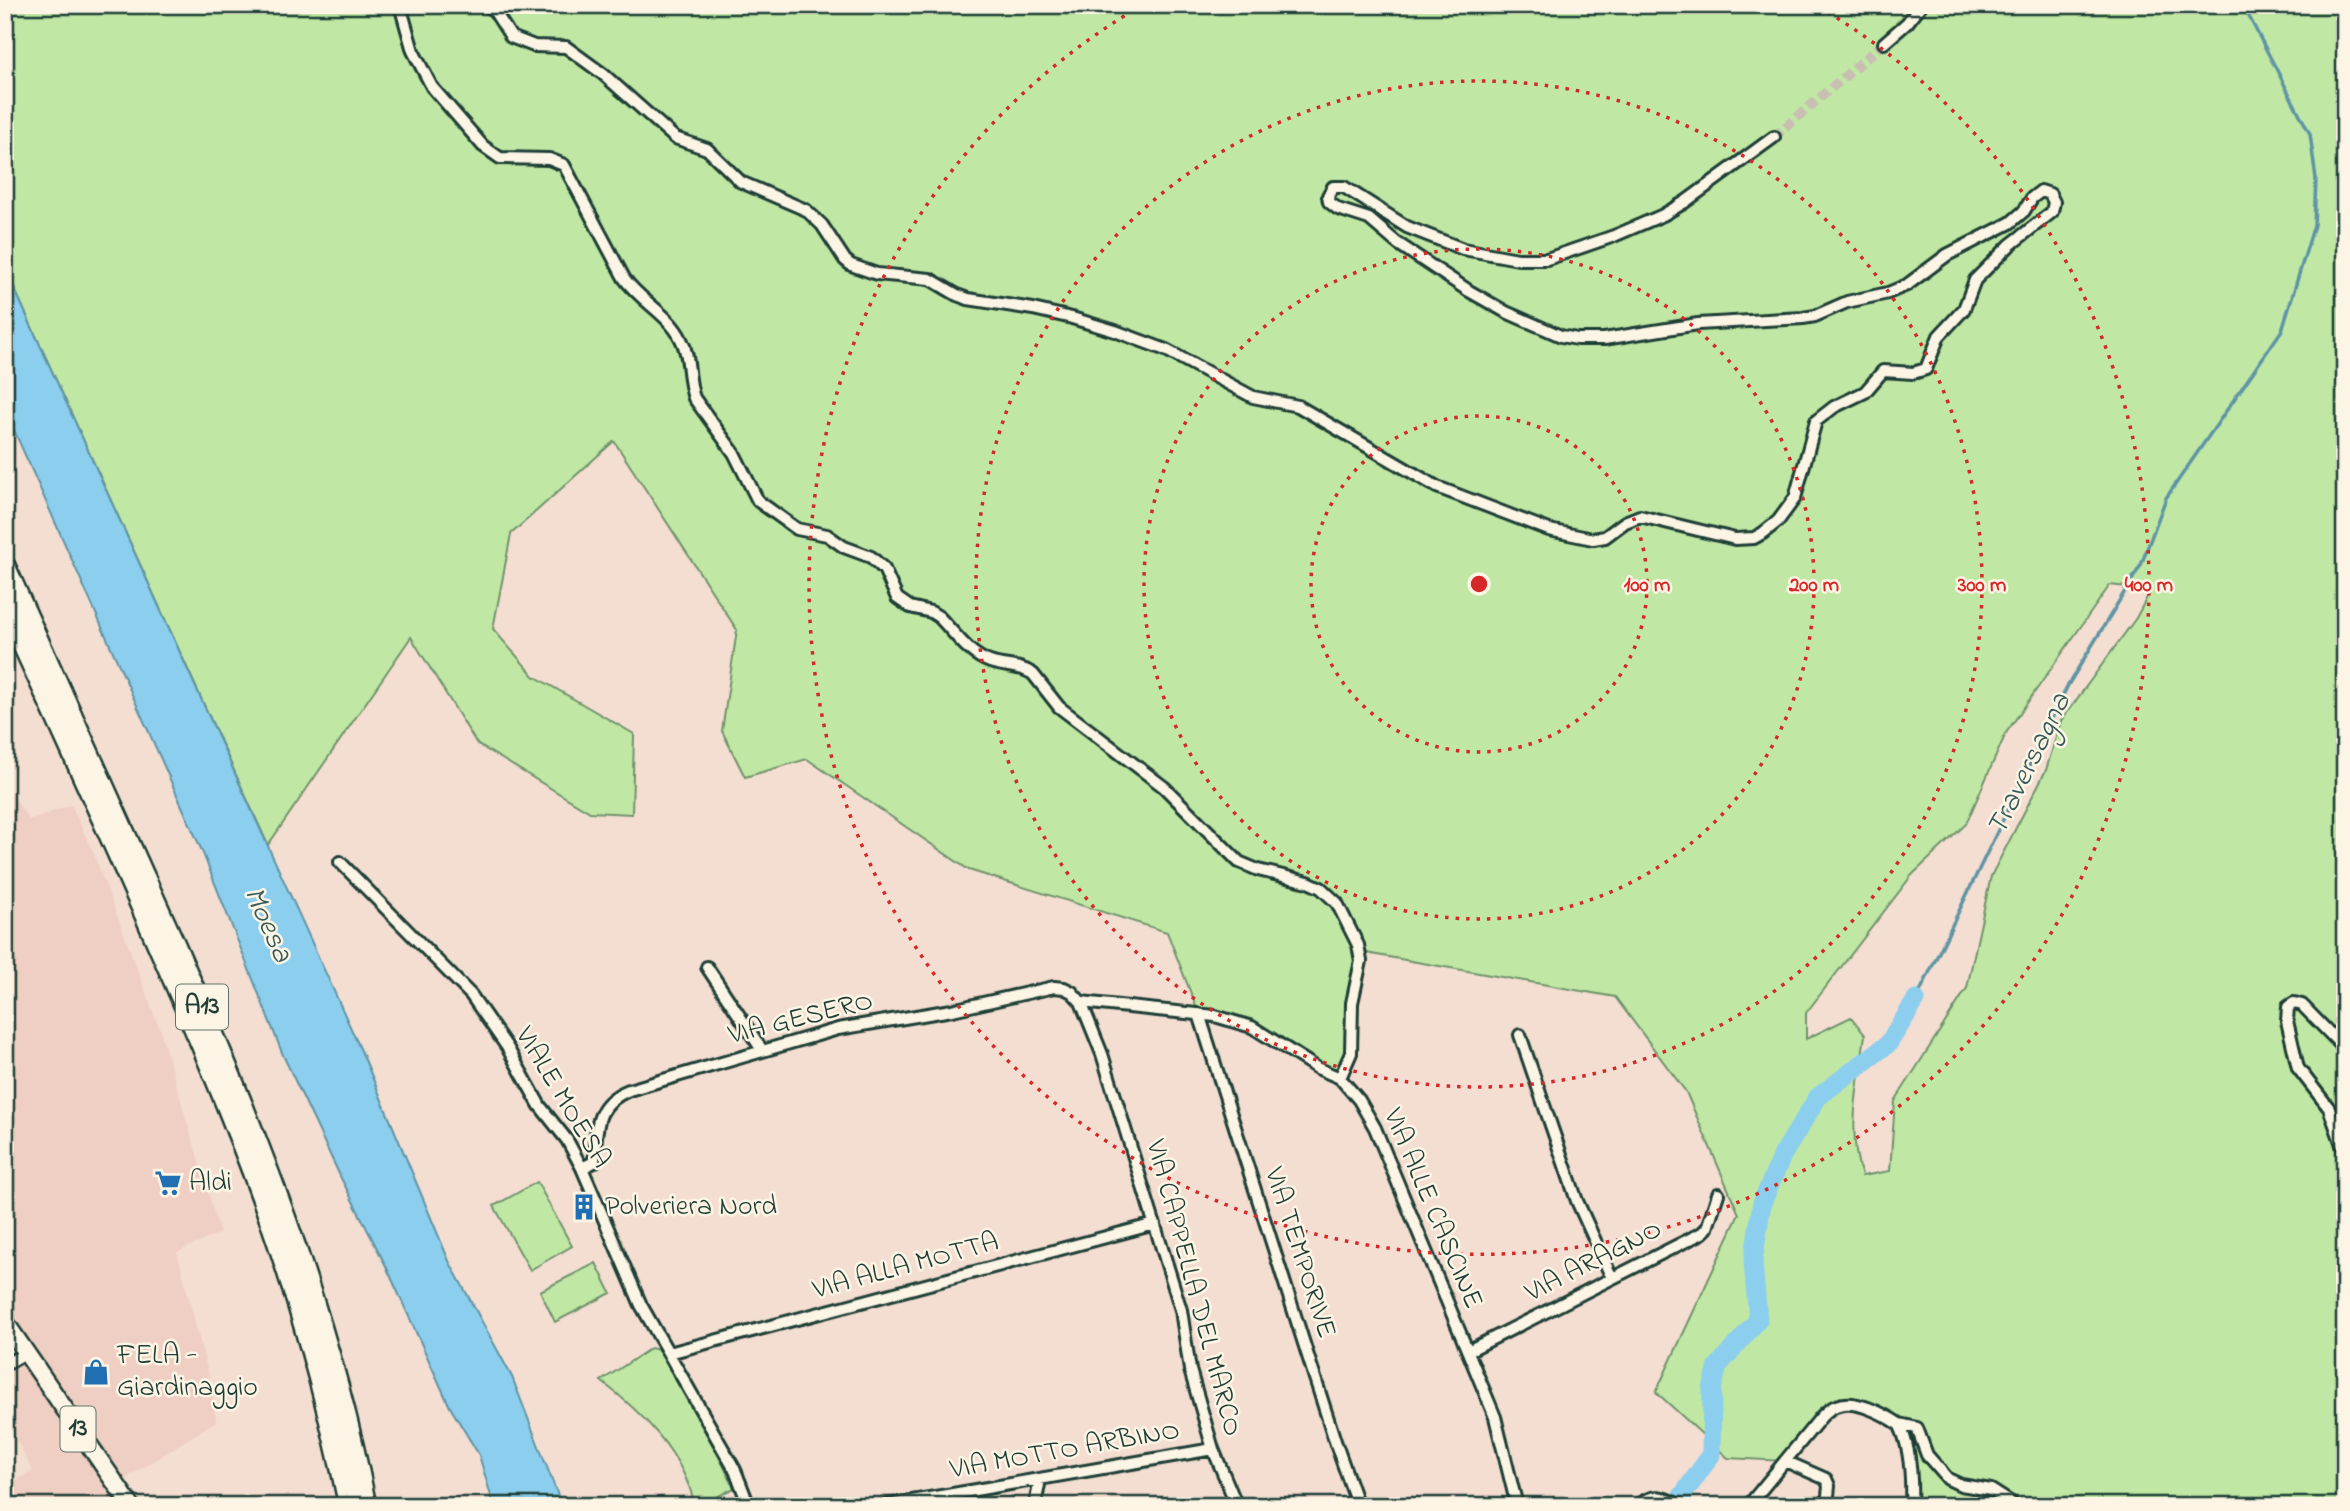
<svg xmlns="http://www.w3.org/2000/svg" width="2350" height="1511" font-family="'Indie Flower',sans-serif">
<style>
.built{fill:#efcec3}
.green{fill:#c0e8a4;stroke:#70926c;stroke-width:2;fill-rule:evenodd}
.water{fill:#8cceee;stroke:#6094a4;stroke-width:2}
.lines{fill:none;stroke-linecap:round;stroke-linejoin:round}
.stream{stroke:#6094a4;stroke-width:3.5}
.river{stroke:#8cceee;stroke-width:19}
.minor-tunnel{stroke:#c9beb2;stroke-width:10;stroke-dasharray:10 5;stroke-linecap:butt}
.minor-casing{stroke:#1f3d34;stroke-width:16}
.primary-casing{stroke:#1f3d34;stroke-width:21}
.motorway-casing{stroke:#1f3d34;stroke-width:24}
.minor{stroke:#fcf5e5;stroke-width:10}
.primary{stroke:#fcf5e5;stroke-width:16}
.motorway{stroke:#fcf5e5;stroke-width:19}
.ring{fill:none;stroke:#d62828;stroke-width:3.5;stroke-dasharray:3.5 7}
.labels{text-anchor:middle;dominant-baseline:central;stroke-width:5;stroke-linejoin:round;paint-order:stroke}
.shield{fill:#fcf5e5;stroke:#617469;stroke-width:2}
.shield-label{font-size:26px;font-weight:bold;fill:#1f3d34}
.street-label{font-size:28px;fill:#1f3d34;stroke:#fcf5e5}
.poi-label{font-size:28px;fill:#1f3d34;stroke:#fcf5e5;text-anchor:start}
.water-label{font-size:30px;font-style:italic;fill:#355a59;stroke:#fcf5e5}
.centre{fill:#d62828;stroke:#fcf5e5;stroke-width:3.5}
.ring-label{font-size:21px;text-anchor:middle;font-weight:bold;fill:#d62828;stroke:#fcf5e5;stroke-width:5;stroke-linejoin:round;paint-order:stroke}
</style>
<rect width="100%" height="100%" fill="#f4ded1"/>
<filter id="ink" filterUnits="userSpaceOnUse"><feTurbulence type="fractalNoise" baseFrequency=".0143" numOctaves="2"/><feDisplacementMap in="SourceGraphic" scale="14" xChannelSelector="R" yChannelSelector="G"/><feConvolveMatrix kernelMatrix="1 2 1 2 8 2 1 2 1" color-interpolation-filters="sRGB"/></filter>
<g filter="url(#ink)">
<!-- built -->
<path class="built" d="M 5,784 L 29,820 L 71,805 L 93,852 L 160,1030 L 220,1233 L 177,1252 L 211,1385 L 216,1421 L 117,1484 L 131,1506 L 5,1506 L 5,1487 L 33,1471 L 5,1420 L 5,1366 L 19,1359 L 5,1317 Z"/>
<!-- green -->
<path class="green" d="M 5,5 L 2345,5 L 2345,1506 L 1919,1506 L 1911,1487 L 1907,1448 L 1894,1420 L 1839,1404 L 1785,1461 L 1728,1458 L 1656,1392 L 1739,1214 L 1686,1092 L 1615,997 L 1360,952 L 1352,1025 L 1340,1078 L 1252,1027 L 1199,1014 L 1167,932 L 969,870 L 807,759 L 745,777 L 722,731 L 737,630 L 614,441 L 511,534 L 493,629 L 534,676 L 634,734 L 632,814 L 590,812 L 477,744 L 411,637 L 268,845 L 5,268 ZM 2110,585 L 2151,590 L 2136,618 L 2061,721 L 2046,770 L 1991,876 L 1967,988 L 1895,1101 L 1890,1171 L 1862,1176 C 1846,1133 1859,1080 1865,1035 L 1851,1017 L 1806,1039 L 1806,1013 L 1912,875 L 1966,824 L 2006,733 Z
M 537,1182 L 572,1246 L 530,1270 L 494,1206 Z
M 596,1263 L 611,1293 L 555,1322 L 540,1291 Z
M 651,1348 L 658,1350 C 685,1395 712,1440 734,1488 L 700,1506 L 695,1506 C 683,1453 643,1413 601,1381 Z"/>
<!-- water -->
<path class="water" d="M 5,268 L 363,1055 L 449,1261 L 512,1377 L 562,1506 L 494,1506 L 479,1455 L 450,1407 L 386,1266 L 341,1178 L 283,1055 L 202,851 L 5,410 Z"/>
<g class="lines">
<!-- stream -->
<path class="stream" d="M 1916,1000 L 2068,685 L 2141,565 L 2166,498 L 2282,330 L 2314,225 L 2316,179 L 2310,134 L 2243,5"/>
<!-- river -->
<path class="river" d="M 1675,1506 L 1711,1455 L 1712,1389 L 1718,1366 L 1758,1320 L 1753,1262 L 1762,1203 L 1783,1154 L 1818,1097 L 1888,1044 L 1916,1000"/>
<!-- minor-tunnel -->
<path class="minor-tunnel" d="M 1774,137 L 1884,43"/>
<!-- minor casing -->
<g class="minor-casing">
<path id="minor" d="M 400,5 L 413,51 L 432,87 L 483,146 L 500,158 L 549,159 L 564,165 L 624,278 C 640,301 669,314 681,339 C 691,358 687,378 694,398 L 734,453 L 758,501 L 797,529 L 827,535 L 844,547 L 871,557 L 884,569 L 897,598 L 910,607 L 931,612 L 939,617 C 954,632 969,655 990,662 C 1004,667 1020,665 1033,674 L 1059,707 L 1164,787 L 1239,862 L 1258,870 L 1308,882 L 1321,888 L 1337,903 L 1358,945 L 1361,961 L 1352,1003 L 1351,1053 L 1340,1078
M 488,5 L 495,12 L 511,37 L 534,46 L 566,47 L 603,74 L 675,138 L 707,149 L 741,182 L 806,210 L 822,225 L 845,260 L 851,265 L 877,274 L 930,279 L 957,295 L 968,299 L 1033,309 L 1072,318 L 1115,331 L 1166,350 L 1253,397 L 1298,406 L 1437,487 L 1549,530 L 1593,539 L 1605,537 L 1625,522 L 1640,516 L 1735,539 L 1754,538 L 1763,533 L 1778,521 L 1795,498 L 1816,421 L 1834,407 L 1865,392 L 1883,371 L 1913,373 L 1926,369 L 1939,336 L 1964,309 L 1975,280 L 2010,245 L 2052,212 L 2054,202 L 2050,194 L 2041,191 L 2032,198 L 2024,211 L 2010,223 L 1947,255 L 1907,285 L 1888,293 L 1847,302 L 1815,316 L 1803,318 L 1698,324 L 1604,339 L 1577,339 L 1561,336 L 1506,312 L 1469,291 L 1397,243 L 1369,219 L 1338,209 L 1329,202 L 1328,196 L 1333,187 L 1344,187 L 1407,227 L 1463,249 L 1518,259 L 1547,259 L 1614,236 L 1663,215 L 1685,202 L 1774,137
M 1884,43 L 1907,23 L 1921,5
M 340,862 L 471,995 L 507,1047 L 540,1106 L 567,1140 L 582,1168 L 641,1305 L 735,1470 L 749,1506
M 707,967 L 762,1050
M 1081,1002 L 1215,1016 L 1252,1027 L 1317,1068 L 1340,1078 L 1359,1100 L 1375,1128 L 1495,1417 L 1517,1506
M 1199,1014 L 1336,1444 L 1358,1506
M 1520,1035 L 1577,1201 L 1612,1278
M 2345,1049 L 2302,1005 L 2294,1003 L 2288,1007 L 2287,1021 L 2298,1068 L 2329,1108 L 2345,1153
M 582,1168 L 594,1162 C 597,1128 594,1104 629,1090 L 838,1029 L 952,1010 L 1054,987 L 1064,988 L 1072,992 L 1081,1002 L 1102,1054 L 1181,1310 L 1190,1370 L 1213,1449 L 1237,1506
M 1468,1351 L 1702,1233 L 1707,1228 L 1718,1194
M 669,1353 L 1155,1224
M 5,1365 L 27,1352
M 1899,1424 L 1917,1428 L 1927,1455 L 1948,1479 L 1961,1485 L 1991,1490 L 2016,1506
M 1785,1461 L 1826,1479 L 1829,1486 L 1827,1506
M 883,1506 L 1213,1449
M 1035,1506 L 1040,1479
M 1637,1506 C 1654,1492 1663,1497 1681,1506
M 1748,1506 L 1822,1416 C 1826,1412 1830,1408 1836,1406 C 1854,1398 1884,1414 1899,1424 C 1911,1447 1912,1480 1911,1506"/>
</g>
<!-- primary casing -->
<g class="primary-casing">
<path id="primary" d="M 5,1322 L 131,1506"/>
</g>
<!-- motorway casing -->
<g class="motorway-casing">
<path id="motorway" d="M 5,566 C 63,693 120,820 176,947 C 255,1127 329,1312 366,1506
M 5,607 C 58,721 110,835 160,950 C 206,1054 250,1157 285,1265 C 311,1344 332,1425 349,1506"/>
</g>
<!-- minor -->
<use href="#minor" class="minor"/>
<!-- primary -->
<use href="#primary" class="primary"/>
<!-- motorway -->
<use href="#motorway" class="motorway"/>
</g>
</g>
<!-- distance rings -->
<g class="ring">
<circle cx="1479" cy="584" r="168"/>
<circle cx="1479" cy="584" r="335"/>
<circle cx="1479" cy="584" r="503"/>
<path d="M1819 7A670 670 0 1 1 1139 7"/>
</g>
<!-- icons -->
<defs>
<g id="supermarket-bare" transform="scale(2.1)"><path d="M-6-5.5h2.5l.6 2H6L4.5 2H-2.5L-4.4-4H-6ZM-1.5 3.2a1.3 1.3 0 1 0 .1 0ZM3 3.2a1.3 1.3 0 1 0 .1 0Z" fill="#1f6fb2" stroke="#fcf5e5" stroke-width="2.5" paint-order="stroke"/></g>
<g id="building-bare" transform="scale(2.1)"><path d="M-4-6H4V6H1V3H-1V6H-4ZM-2.5-4.3h1.7v1.8h-1.7ZM.8-4.3h1.7v1.8H.8ZM-2.5-1h1.7V.8h-1.7ZM.8-1h1.7V.8H.8Z" fill="#1f6fb2" stroke="#fcf5e5" stroke-width="2.5" paint-order="stroke"/></g>
<g id="shop-bare" transform="scale(2.1)"><path d="M-5-2.5h2.3a2.7 3.5 0 0 1 5.4 0H5L5.5 6h-11ZM-1.5-2.5h3a1.5 2.3 0 0 0-3 0Z" fill="#1f6fb2" stroke="#fcf5e5" stroke-width="2.5" paint-order="stroke"/></g>
</defs>
<g fill-rule="evenodd">
<use href="#supermarket-bare" x="168" y="1183"/>
<use href="#building-bare" x="584" y="1207"/>
<use href="#shop-bare" x="96" y="1372"/>
</g>
<g class="labels">
<!-- shield labels -->
<g class="shield">
<rect x="176" y="984.5" width="52" height="45" rx="5"/>
<rect x="60.5" y="1406.5" width="35" height="45" rx="5"/>
</g>
<g class="shield-label">
<text x="202" y="1007">A13</text>
<text x="78" y="1429">13</text>
</g>
<!-- street labels -->
<g class="street-label">
<text transform="translate(801 1019) rotate(-14)">VIA GESERO</text>
<text transform="translate(562 1098) rotate(59)">VIALE MOESA</text>
<text transform="translate(1432 1209) rotate(67)">VIA ALLE CASCINE</text>
<text transform="translate(1299 1253) rotate(72)">VIA TEMPORIVE</text>
<text transform="translate(1594 1262) rotate(-27)">VIA ARAGNO</text>
<text transform="translate(906 1267) rotate(-15)">VIA ALLA MOTTA</text>
<text transform="translate(1193 1288) rotate(75)">VIA CAPPELLA DEL MARCO</text>
<text transform="translate(1065 1451) rotate(-10)">VIA MOTTO ARBINO</text>
</g>
<!-- poi labels -->
<g class="poi-label">
<text x="189" y="1183">Aldi</text>
<text x="605" y="1207">Polveriera Nord</text>
<text x="117" y="1356">FELA -<tspan x="117" dy="32">Giardinaggio</tspan></text>
</g>
<!-- water labels -->
<g class="water-label">
<text transform="translate(2030 765) rotate(-64)">Traversagna</text>
<text transform="translate(267 925) rotate(66)">Moesa</text>
</g>
</g>
<circle cx="1479" cy="584" r="10" class="centre"/>
<g class="ring-label">
<text x="1647" y="591">100 m</text>
<text x="1814" y="591">200 m</text>
<text x="1982" y="591">300 m</text>
<text x="2149" y="591">400 m</text>
</g>
<!-- margin -->
<rect width="2350" height="1511" fill="none" stroke="#fcf5e5" stroke-width="28"/>
<rect x="14" y="14" width="2322" height="1483" fill="none" stroke="#1f3d34" stroke-width="2.5" filter="url(#ink)"/>
</svg>
